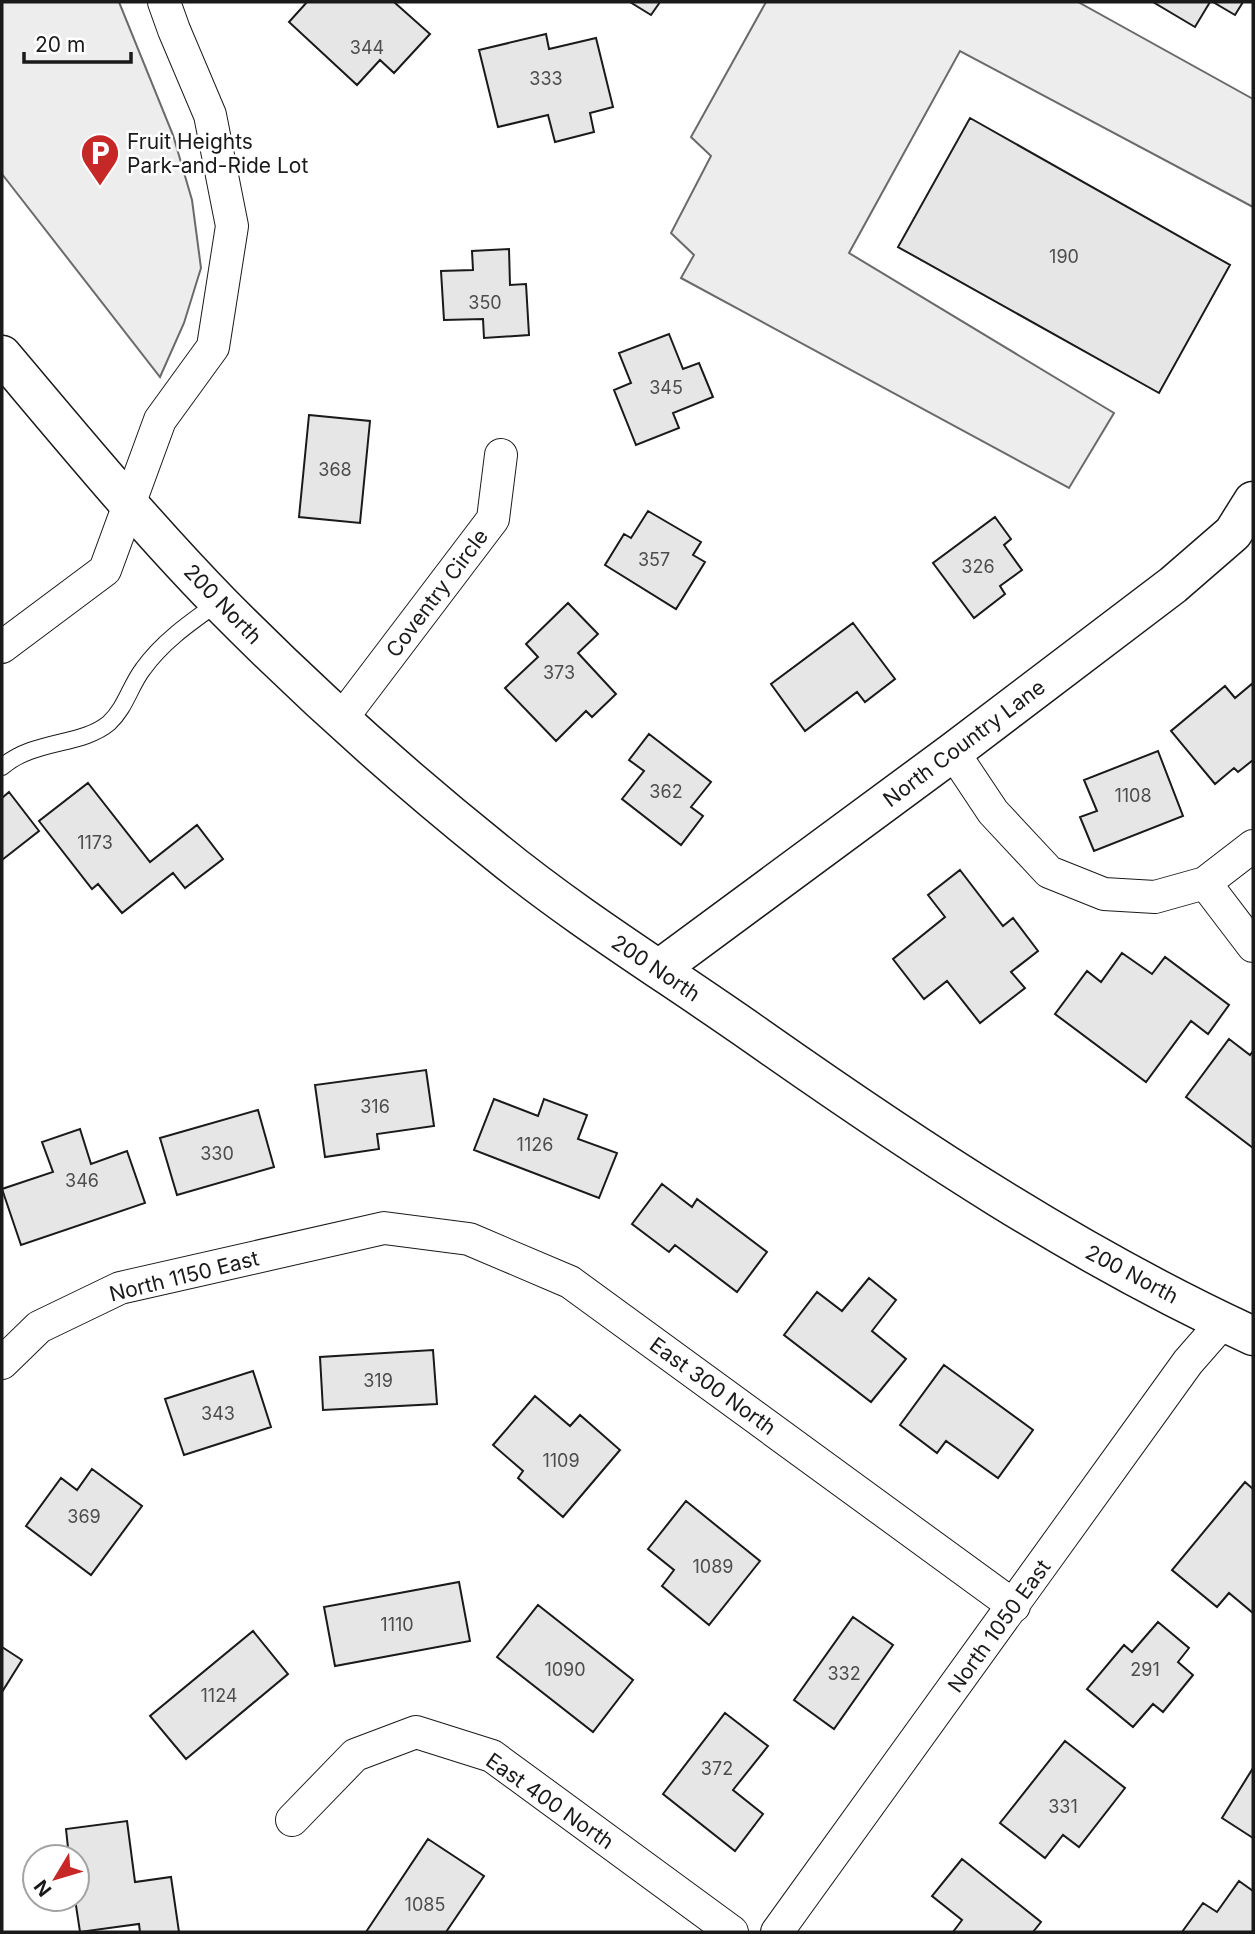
<svg xmlns="http://www.w3.org/2000/svg" width="1255" height="1934" font-family="Inter,sans-serif">
<style>
.parking{fill:#ededed;stroke:#6a6a6a;stroke-width:2}
.building{fill:#e6e6e6;stroke:#1a1a1a;stroke-width:2}
.lines{fill:none;stroke-linecap:round;stroke-linejoin:round}
.service-casing{stroke:#1a1a1a;stroke-width:18}
.minor-casing{stroke:#1a1a1a;stroke-width:34}
.tertiary-casing{stroke:#1a1a1a;stroke-width:41}
.primary-casing{stroke:#1a1a1a;stroke-width:41}
.service{stroke:#fff;stroke-width:16}
.minor{stroke:#fff;stroke-width:32}
.tertiary{stroke:#fff;stroke-width:38}
.primary{stroke:#fff;stroke-width:38}
.labels{text-anchor:middle;dominant-baseline:central;stroke-width:5;stroke-linejoin:round;paint-order:stroke}
.number-label{font-size:18px;fill:#4d4d4d}
.poi-label{font-size:21px;fill:#1a1a1a;stroke:#fff;text-anchor:start}
.street-label{font-size:21px;fill:#1a1a1a;stroke:#fff}
</style>
<rect width="100%" height="100%" fill="#fff"/>
<!-- parking -->
<path class="parking" d="M 2,2 L 119,2 L 173,135 L 192,200 L 201,268 L 184,323 L 160,377 L 2,174 Z
M 766,2 L 1078,2 L 1253,99 L 1253,207 L 960,51 L 849,253 L 1114,413 L 1069,488 L 681,278 L 694,255 L 671,233 L 711,156 L 691,137 Z"/>
<!-- building -->
<path class="building" d="M 307,2 L 394,2 L 430,34 L 394,73 L 380,60 L 357,85 L 289,22 Z
M 630,2 L 660,2 L 651,15 Z
M 1153,2 L 1210,2 L 1195,27 Z
M 1213,2 L 1243,2 L 1235,15 Z
M 546,34 L 549,49 L 596,38 L 613,107 L 590,113 L 594,132 L 555,142 L 548,115 L 498,127 L 479,50 Z
M 970,118 L 1230,265 L 1159,393 L 898,247 Z
M 509,249 L 510,285 L 526,284 L 529,335 L 484,338 L 483,319 L 444,320 L 441,271 L 473,270 L 472,251 Z
M 669,334 L 683,369 L 699,363 L 713,397 L 673,413 L 679,428 L 636,445 L 614,390 L 631,383 L 619,353 Z
M 309,415 L 370,421 L 360,523 L 299,517 Z
M 648,511 L 701,542 L 693,555 L 705,562 L 676,609 L 605,565 L 624,534 L 631,538 Z
M 995,517 L 1011,539 L 1004,545 L 1022,570 L 1000,586 L 1005,594 L 974,618 L 933,563 Z
M 568,603 L 598,634 L 578,653 L 616,694 L 592,717 L 586,711 L 556,741 L 505,688 L 538,657 L 526,644 Z
M 853,623 L 895,679 L 865,702 L 857,692 L 805,731 L 771,684 Z
M 1253,683 L 1253,760 L 1238,772 L 1234,768 L 1215,784 L 1171,731 L 1225,686 L 1235,698 Z
M 649,734 L 711,782 L 691,807 L 703,816 L 681,845 L 622,799 L 644,771 L 629,760 Z
M 1158,751 L 1183,816 L 1094,851 L 1080,817 L 1097,811 L 1084,780 Z
M 88,783 L 150,862 L 197,825 L 223,859 L 185,888 L 173,873 L 122,913 L 98,884 L 92,889 L 39,821 Z
M 9,792 L 39,831 L 2,860 L 2,798 Z
M 960,870 L 1003,926 L 1013,918 L 1038,951 L 1011,972 L 1025,988 L 980,1023 L 947,981 L 924,999 L 893,959 L 945,917 L 928,895 Z
M 1122,953 L 1152,974 L 1165,957 L 1229,1005 L 1208,1034 L 1191,1021 L 1146,1082 L 1055,1014 L 1087,971 L 1101,982 Z
M 1229,1039 L 1250,1055 L 1253,1051 L 1253,1148 L 1186,1097 Z
M 426,1070 L 434,1126 L 377,1134 L 379,1149 L 325,1157 L 315,1085 Z
M 494,1099 L 538,1116 L 544,1099 L 587,1115 L 578,1139 L 617,1153 L 599,1198 L 474,1150 Z
M 258,1110 L 274,1167 L 177,1195 L 160,1138 Z
M 80,1129 L 91,1164 L 127,1151 L 145,1203 L 21,1245 L 2,1189 L 53,1172 L 42,1142 Z
M 662,1184 L 692,1207 L 697,1199 L 767,1252 L 737,1292 L 675,1245 L 669,1252 L 632,1224 Z
M 869,1278 L 896,1300 L 872,1331 L 906,1359 L 871,1402 L 784,1335 L 817,1292 L 842,1311 Z
M 433,1350 L 437,1404 L 323,1410 L 320,1357 Z
M 944,1365 L 1033,1430 L 998,1478 L 946,1441 L 937,1453 L 900,1425 Z
M 253,1371 L 271,1427 L 184,1455 L 165,1399 Z
M 535,1396 L 570,1426 L 580,1415 L 620,1450 L 563,1517 L 518,1478 L 523,1471 L 493,1445 Z
M 92,1469 L 142,1506 L 91,1575 L 26,1526 L 61,1478 L 77,1490 Z
M 1245,1482 L 1253,1489 L 1253,1613 L 1229,1593 L 1217,1607 L 1172,1570 Z
M 686,1501 L 760,1561 L 709,1625 L 662,1586 L 674,1570 L 648,1549 Z
M 459,1582 L 470,1641 L 335,1666 L 324,1607 Z
M 538,1605 L 633,1680 L 593,1732 L 497,1657 Z
M 853,1617 L 893,1645 L 834,1729 L 794,1700 Z
M 1158,1622 L 1189,1648 L 1178,1662 L 1193,1675 L 1163,1712 L 1153,1704 L 1133,1727 L 1087,1689 L 1124,1645 L 1132,1652 Z
M 253,1631 L 288,1674 L 186,1759 L 150,1716 Z
M 2,1647 L 22,1660 L 2,1692 Z
M 725,1713 L 768,1746 L 733,1790 L 763,1814 L 735,1851 L 663,1794 Z
M 1065,1741 L 1125,1788 L 1079,1847 L 1063,1835 L 1045,1858 L 1000,1823 Z
M 1253,1768 L 1253,1838 L 1222,1818 Z
M 127,1821 L 135,1882 L 171,1877 L 179,1932 L 140,1932 L 139,1924 L 80,1932 L 75,1899 L 77,1857 L 69,1857 L 66,1829 Z
M 428,1839 L 484,1876 L 446,1932 L 366,1932 Z
M 962,1859 L 1041,1922 L 1033,1932 L 953,1932 L 962,1920 L 932,1896 Z
M 1239,1881 L 1253,1891 L 1253,1932 L 1182,1932 L 1203,1903 L 1217,1912 Z"/>
<g class="lines">
<!-- service casing -->
<g class="service-casing">
<path id="service" d="M 2,767 C 34,739 82,746 109,723 C 126,707 130,686 143,669 C 163,641 191,622 219,602"/>
</g>
<!-- minor casing -->
<g class="minor-casing">
<path id="minor" d="M 2,647 L 105,570 L 160,420 L 213,347 L 232,226 L 210,115 L 174,30 L 164,2
M 342,718 L 493,519 L 501,455
M 953,752 L 993,812 L 1049,872 L 1104,894 L 1155,897 L 1205,883 L 1253,846
M 1205,883 L 1253,946
M 2,1363 L 39,1327 L 120,1288 L 384,1228 L 469,1239 L 570,1282 L 1014,1606
M 292,1820 L 355,1755 L 416,1732 L 492,1756 L 732,1932
M 777,1932 L 1188,1362 L 1223,1322"/>
</g>
<!-- tertiary casing -->
<g class="tertiary-casing">
<path id="tertiary" d="M 659,969 L 953,752 L 1173,585 L 1233,533 L 1253,501"/>
</g>
<!-- primary casing -->
<g class="primary-casing">
<path id="primary" d="M 2,355 C 73,439 143,524 220,603 C 306,690 399,774 495,851 C 578,919 670,975 758,1037 C 916,1148 1077,1255 1253,1336"/>
</g>
<!-- service -->
<use href="#service" class="service"/>
<!-- minor -->
<use href="#minor" class="minor"/>
<!-- tertiary -->
<use href="#tertiary" class="tertiary"/>
<!-- primary -->
<use href="#primary" class="primary"/>
</g>
<!-- icons -->
<defs>
<g id="parking-pin" transform="scale(2.0125)"><path d="M0 17L-7.5 6A9.5 9.5 0 1 1 7.5 6Z" fill="#c62828" stroke="#fff"/><path d="M-3.5-5.5H1a3.5 3.5 0 0 1 0 7H-1V5.5H-3.5ZM-1-3.4V-.6H.8a1.4 1.4 0 0 0 0-2.8Z" fill="#fff"/></g>
</defs>
<g fill-rule="evenodd">
<use href="#parking-pin" x="100" y="153"/>
</g>
<g class="labels">
<!-- number labels -->
<g class="number-label">
<text x="367" y="47">344</text>
<text x="546" y="78">333</text>
<text x="1064" y="256">190</text>
<text x="485" y="302">350</text>
<text x="666" y="387">345</text>
<text x="335" y="469">368</text>
<text x="654" y="559">357</text>
<text x="978" y="566">326</text>
<text x="559" y="672">373</text>
<text x="666" y="791">362</text>
<text x="1133" y="795">1108</text>
<text x="95" y="842">1173</text>
<text x="375" y="1106">316</text>
<text x="535" y="1144">1126</text>
<text x="217" y="1153">330</text>
<text x="82" y="1180">346</text>
<text x="378" y="1380">319</text>
<text x="218" y="1413">343</text>
<text x="561" y="1460">1109</text>
<text x="84" y="1516">369</text>
<text x="713" y="1566">1089</text>
<text x="397" y="1624">1110</text>
<text x="565" y="1669">1090</text>
<text x="1145" y="1669">291</text>
<text x="844" y="1673">332</text>
<text x="219" y="1695">1124</text>
<text x="717" y="1768">372</text>
<text x="1063" y="1806">331</text>
<text x="425" y="1904">1085</text>
</g>
<!-- poi labels -->
<g class="poi-label">
<text x="127" y="141">Fruit Heights<tspan x="127" dy="24">Park-and-Ride Lot</tspan></text>
</g>
<!-- street labels -->
<g class="street-label">
<text transform="translate(437 593) rotate(-53)">Coventry Circle</text>
<text transform="translate(223 604) rotate(46)">200 North</text>
<text transform="translate(964 743) rotate(-37)">North Country Lane</text>
<text transform="translate(656 968) rotate(34)">200 North</text>
<text transform="translate(1132 1274) rotate(28)">200 North</text>
<text transform="translate(184 1276) rotate(-14)">North 1150 East</text>
<text transform="translate(713 1386) rotate(36)">East 300 North</text>
<text transform="translate(999 1626) rotate(-54)">North 1050 East</text>
<text transform="translate(550 1801) rotate(35)">East 400 North</text>
</g>
</g>
<!-- border -->
<rect width="1255" height="1934" fill="none" stroke="#1a1a1a" stroke-width="7"/>
<!-- north arrow -->
<g transform="translate(56 1878) rotate(232)"><circle r="33" fill="#ffffff" stroke="#a3a3a3" stroke-width="2"/>
<path d="M0-5L12 26L0 18L-12 26Z" fill="#c62828"/>
<text y="-10" font-size="19" font-weight="bold" text-anchor="middle" fill="#1a1a1a">N</text>
</g>
<!-- scale -->
<path d="M24 52v10h107v-10" fill="none" stroke="#1a1a1a" stroke-width="3.5"/>
<text x="35" y="52" font-size="21" fill="#1a1a1a" stroke="#ffffff" stroke-width="5" paint-order="stroke">20 m</text>
</svg>
